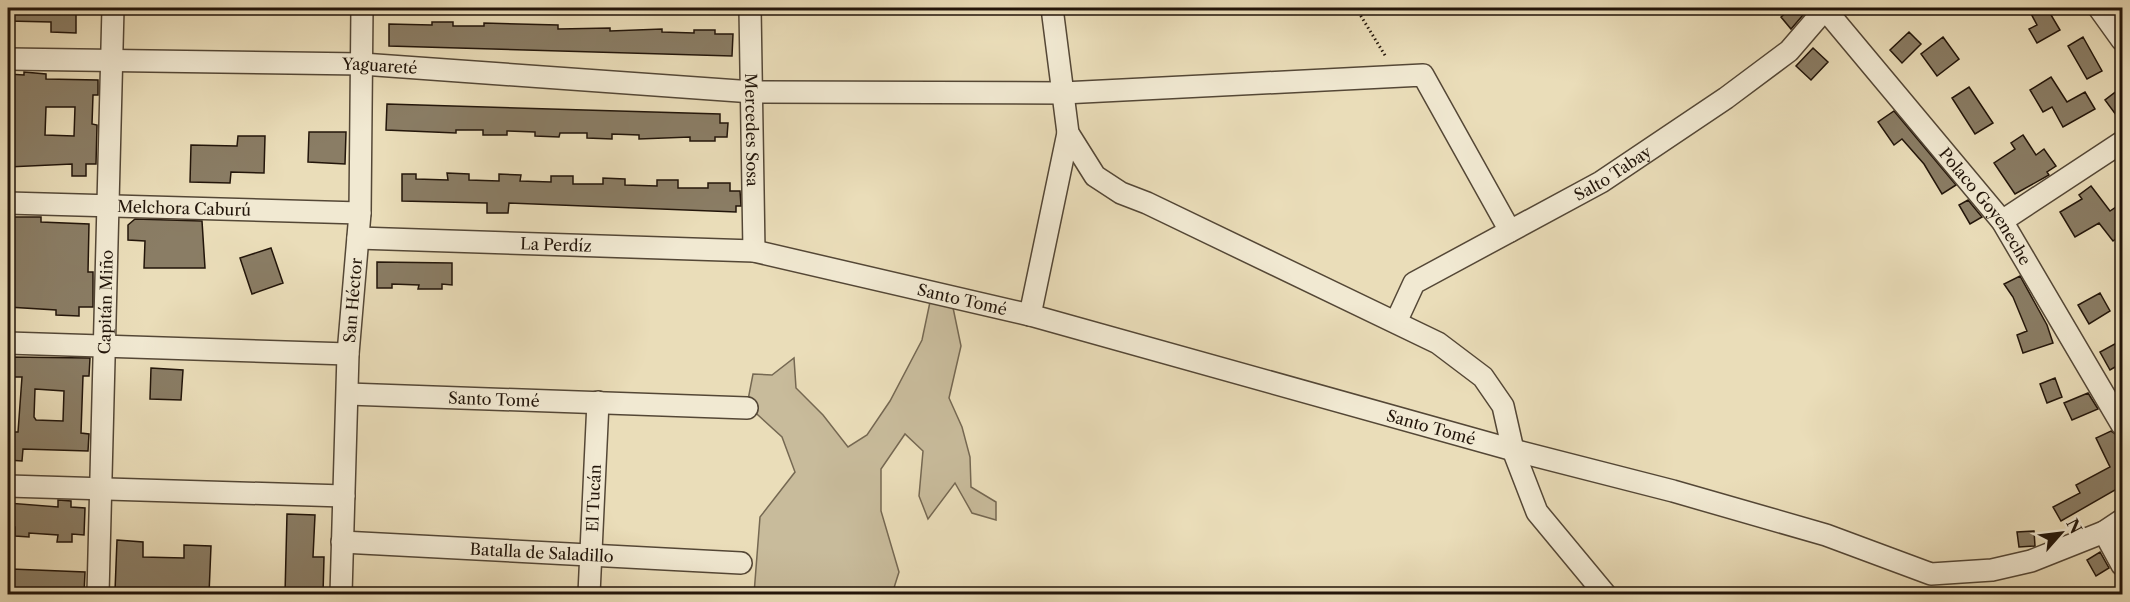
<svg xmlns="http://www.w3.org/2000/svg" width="2130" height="602" font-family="'Libre Caslon Text',serif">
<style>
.green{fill:#c8bb9b;stroke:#756852;stroke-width:1.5}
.building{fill:#8a7d65;stroke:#22150a;stroke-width:1.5;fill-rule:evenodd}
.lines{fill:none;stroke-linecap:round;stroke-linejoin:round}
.minor-casing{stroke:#544736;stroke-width:24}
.path{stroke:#22150a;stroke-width:3;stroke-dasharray:1.5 3;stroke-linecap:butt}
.minor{stroke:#f1e9d2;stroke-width:21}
.labels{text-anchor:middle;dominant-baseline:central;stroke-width:6;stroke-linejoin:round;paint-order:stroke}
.street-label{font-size:16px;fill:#22150a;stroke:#f1e9d2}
</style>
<rect width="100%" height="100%" fill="#eaddb9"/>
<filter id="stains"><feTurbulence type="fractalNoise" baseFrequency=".00333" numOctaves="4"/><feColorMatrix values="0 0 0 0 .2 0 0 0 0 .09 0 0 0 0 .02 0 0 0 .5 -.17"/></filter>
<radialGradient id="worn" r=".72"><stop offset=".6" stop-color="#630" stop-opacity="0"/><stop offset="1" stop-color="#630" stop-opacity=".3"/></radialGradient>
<!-- green -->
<path class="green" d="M 951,298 L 961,346 L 949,398 L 962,427 L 970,457 L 971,487 L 996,502 L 996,520 L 972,513 L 955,483 L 928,519 L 919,496 L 923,451 L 905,434 L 881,469 L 881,511 L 899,572 L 892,594 L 754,594 L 760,517 L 795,472 L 782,437 L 747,405 L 753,374 L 772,375 L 794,358 L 796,388 L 823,415 L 848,447 L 867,435 L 890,401 L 922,340 L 930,302 Z"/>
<!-- building -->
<path class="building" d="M 8,8 L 76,8 L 76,33 L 51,32 L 51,22 L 8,21 Z
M 1792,8 L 1796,8 L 1803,15 L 1791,29 L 1781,17 Z
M 2028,8 L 2047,8 L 2060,30 L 2037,43 L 2029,29 L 2037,25 Z
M 432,22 L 453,22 L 453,26 L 484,26 L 484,23 L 558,25 L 558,29 L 610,28 L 610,31 L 662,29 L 662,32 L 694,33 L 694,30 L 715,30 L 715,34 L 733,34 L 732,56 L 389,46 L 389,24 L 432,25 Z
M 1909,32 L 1921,44 L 1902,63 L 1890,50 Z
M 1943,37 L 1959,59 L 1937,76 L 1921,54 Z
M 2083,37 L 2102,71 L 2087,79 L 2068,46 Z
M 1813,48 L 1828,62 L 1811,80 L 1796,66 Z
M 24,72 L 46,74 L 46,79 L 98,80 L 98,95 L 93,95 L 92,124 L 97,125 L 96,164 L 86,164 L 86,176 L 72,176 L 72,164 L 8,167 L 8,74 L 24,75 ZM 46,107 L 75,107 L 74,136 L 45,135 Z
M 2051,77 L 2067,102 L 2085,92 L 2095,109 L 2063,127 L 2052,107 L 2043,112 L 2030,90 Z
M 1969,87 L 1993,123 L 1975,134 L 1952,98 Z
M 2122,87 L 2122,123 L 2105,100 Z
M 387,104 L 720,114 L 720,123 L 728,123 L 727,137 L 715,137 L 715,141 L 690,141 L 690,137 L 639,139 L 639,135 L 612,134 L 612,139 L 587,138 L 587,133 L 560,133 L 559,137 L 535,136 L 535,132 L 507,131 L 507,135 L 483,135 L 483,130 L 456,130 L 456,133 L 386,130 Z
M 1894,111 L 1956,185 L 1942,194 L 1924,164 L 1902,139 L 1894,145 L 1878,122 Z
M 309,132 L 346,132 L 345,164 L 308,162 Z
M 2023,135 L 2036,155 L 2044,149 L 2056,166 L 2047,172 L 2049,175 L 2015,194 L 1994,163 L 2015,149 L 2011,143 Z
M 238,136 L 265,136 L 264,173 L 231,172 L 230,183 L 190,182 L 191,145 L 237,146 Z
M 447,173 L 469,174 L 469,180 L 499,181 L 499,174 L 521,175 L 520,181 L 551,182 L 551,176 L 573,176 L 573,184 L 603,184 L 603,178 L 625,179 L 625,185 L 657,186 L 657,180 L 678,180 L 678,188 L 708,188 L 708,183 L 730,183 L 730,191 L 740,191 L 741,206 L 736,206 L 736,212 L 509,203 L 508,213 L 487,213 L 487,203 L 402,201 L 402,174 L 416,174 L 416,179 L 448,180 Z
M 2091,186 L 2110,211 L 2122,203 L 2122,234 L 2113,241 L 2099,223 L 2075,237 L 2060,212 L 2082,199 L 2079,195 Z
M 1968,200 L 1982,217 L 1970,224 L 1959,205 Z
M 8,217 L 41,217 L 41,222 L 89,224 L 88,272 L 93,272 L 93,307 L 79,307 L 79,316 L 56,315 L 56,310 L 8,307 Z
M 135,219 L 202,221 L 205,268 L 144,268 L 145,241 L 128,240 L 128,225 Z
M 271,248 L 283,283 L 252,294 L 240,258 Z
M 377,262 L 452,263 L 452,285 L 442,284 L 442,289 L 418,289 L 419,285 L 392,284 L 392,288 L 377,288 Z
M 2020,276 L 2047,325 L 2053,343 L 2023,353 L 2017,335 L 2027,331 L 2013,297 L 2004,284 Z
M 2100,293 L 2110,311 L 2089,324 L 2078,305 Z
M 2122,340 L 2122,363 L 2110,370 L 2100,352 Z
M 8,357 L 90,358 L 89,376 L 83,376 L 81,433 L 89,434 L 88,451 L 23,449 L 22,461 L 8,460 L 8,432 L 18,432 L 22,377 L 8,377 ZM 35,389 L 64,391 L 63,421 L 36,420 L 34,417 Z
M 151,368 L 183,370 L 181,400 L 150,399 Z
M 2055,378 L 2062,397 L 2047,403 L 2040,384 Z
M 2088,393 L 2098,409 L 2072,420 L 2064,403 Z
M 2111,431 L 2122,438 L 2122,492 L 2120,487 L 2061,521 L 2053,507 L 2080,493 L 2076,485 L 2110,467 L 2096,438 Z
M 58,500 L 71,501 L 71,507 L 85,508 L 84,535 L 72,534 L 72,542 L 57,542 L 58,535 L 29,533 L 29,537 L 15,536 L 15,527 L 8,527 L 8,503 L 58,507 Z
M 287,514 L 315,515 L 313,557 L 324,557 L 323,594 L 285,594 Z
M 2034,531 L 2035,546 L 2019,547 L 2017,532 Z
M 117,540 L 143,542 L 143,557 L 184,558 L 184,545 L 211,546 L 209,594 L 115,591 Z
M 2100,552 L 2109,568 L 2096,576 L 2087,560 Z
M 11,569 L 85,572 L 84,594 L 10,594 Z"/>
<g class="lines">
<!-- minor casing -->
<g class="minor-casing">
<g id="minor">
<path id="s1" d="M 750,8 L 754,251"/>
<path d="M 1052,8 L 1068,133 L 1095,176 L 1121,193 L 1147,203 L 1438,343 L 1483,377 L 1503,406 L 1513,450 L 1537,512 L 1605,594"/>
<path id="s2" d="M 1824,8 L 2002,221 L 2122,425"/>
<path d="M 2099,8 L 2122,40"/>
<path id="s3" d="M 8,59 L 362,64 L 753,92 L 1063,93 L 1423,75 L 1510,231"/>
<path id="s4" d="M 8,203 L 360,213"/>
<path d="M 2002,221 L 2122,142"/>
<path id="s5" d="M 358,238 L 754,251 L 1030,315 L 1513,450 L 1673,491 L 1826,535 L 1931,574 L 1992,570 L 2031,561 L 2104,532 L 2122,520"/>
<path d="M 1030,315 L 1068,133"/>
<path id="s6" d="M 1396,322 L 1414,283 L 1601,182 L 1726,98 L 1789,51 L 1826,8"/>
<path d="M 8,343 L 348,354"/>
<path id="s7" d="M 348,394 L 747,408"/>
<path d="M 8,486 L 344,496"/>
<path d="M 2104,532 L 2122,565"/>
<path id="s8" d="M 342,542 L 741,563"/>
<path id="s9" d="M 98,594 L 113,8"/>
<path id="s10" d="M 341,594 L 348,354 L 360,213 L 362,8"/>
<path id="s11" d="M 589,594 L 598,402"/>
</g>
</g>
<!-- path -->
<path class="path" d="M 1356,8 L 1386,57"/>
<!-- minor -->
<use href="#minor" class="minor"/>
</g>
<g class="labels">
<!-- street labels -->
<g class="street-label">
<text stroke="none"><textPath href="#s3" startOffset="372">Yaguareté</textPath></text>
<text stroke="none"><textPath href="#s1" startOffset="122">Mercedes Sosa</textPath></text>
<text stroke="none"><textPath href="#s6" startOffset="270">Salto Tabay</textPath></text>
<text stroke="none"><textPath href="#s4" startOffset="176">Melchora Caburú</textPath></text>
<text stroke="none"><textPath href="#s2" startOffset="256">Polaco Goyeneche</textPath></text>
<text stroke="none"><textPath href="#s5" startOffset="198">La Perdíz</textPath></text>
<text stroke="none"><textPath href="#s5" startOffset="610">Santo Tomé</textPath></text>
<text stroke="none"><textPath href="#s9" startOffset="292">Capitán Miño</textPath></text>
<text stroke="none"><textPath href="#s10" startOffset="294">San Héctor</textPath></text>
<text stroke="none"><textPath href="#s7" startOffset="146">Santo Tomé</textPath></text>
<text stroke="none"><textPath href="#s5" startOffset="1096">Santo Tomé</textPath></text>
<text stroke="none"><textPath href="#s11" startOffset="96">El Tucán</textPath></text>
<text stroke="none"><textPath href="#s8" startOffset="200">Batalla de Saladillo</textPath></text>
</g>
</g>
<!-- margin -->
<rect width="2130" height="602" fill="none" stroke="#eaddb9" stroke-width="30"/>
<rect x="9" y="9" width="2112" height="584" fill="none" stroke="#22150a" stroke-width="3"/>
<rect x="15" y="15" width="2100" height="572" fill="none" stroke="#22150a" stroke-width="1.5"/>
<!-- north arrow -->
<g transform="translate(2061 533) rotate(62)" stroke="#f1e9d2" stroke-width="4.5" paint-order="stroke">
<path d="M0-4.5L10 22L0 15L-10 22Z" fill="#22150a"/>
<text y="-9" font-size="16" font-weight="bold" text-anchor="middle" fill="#22150a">N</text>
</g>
<rect width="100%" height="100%" filter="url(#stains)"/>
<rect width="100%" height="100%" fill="url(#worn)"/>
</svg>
